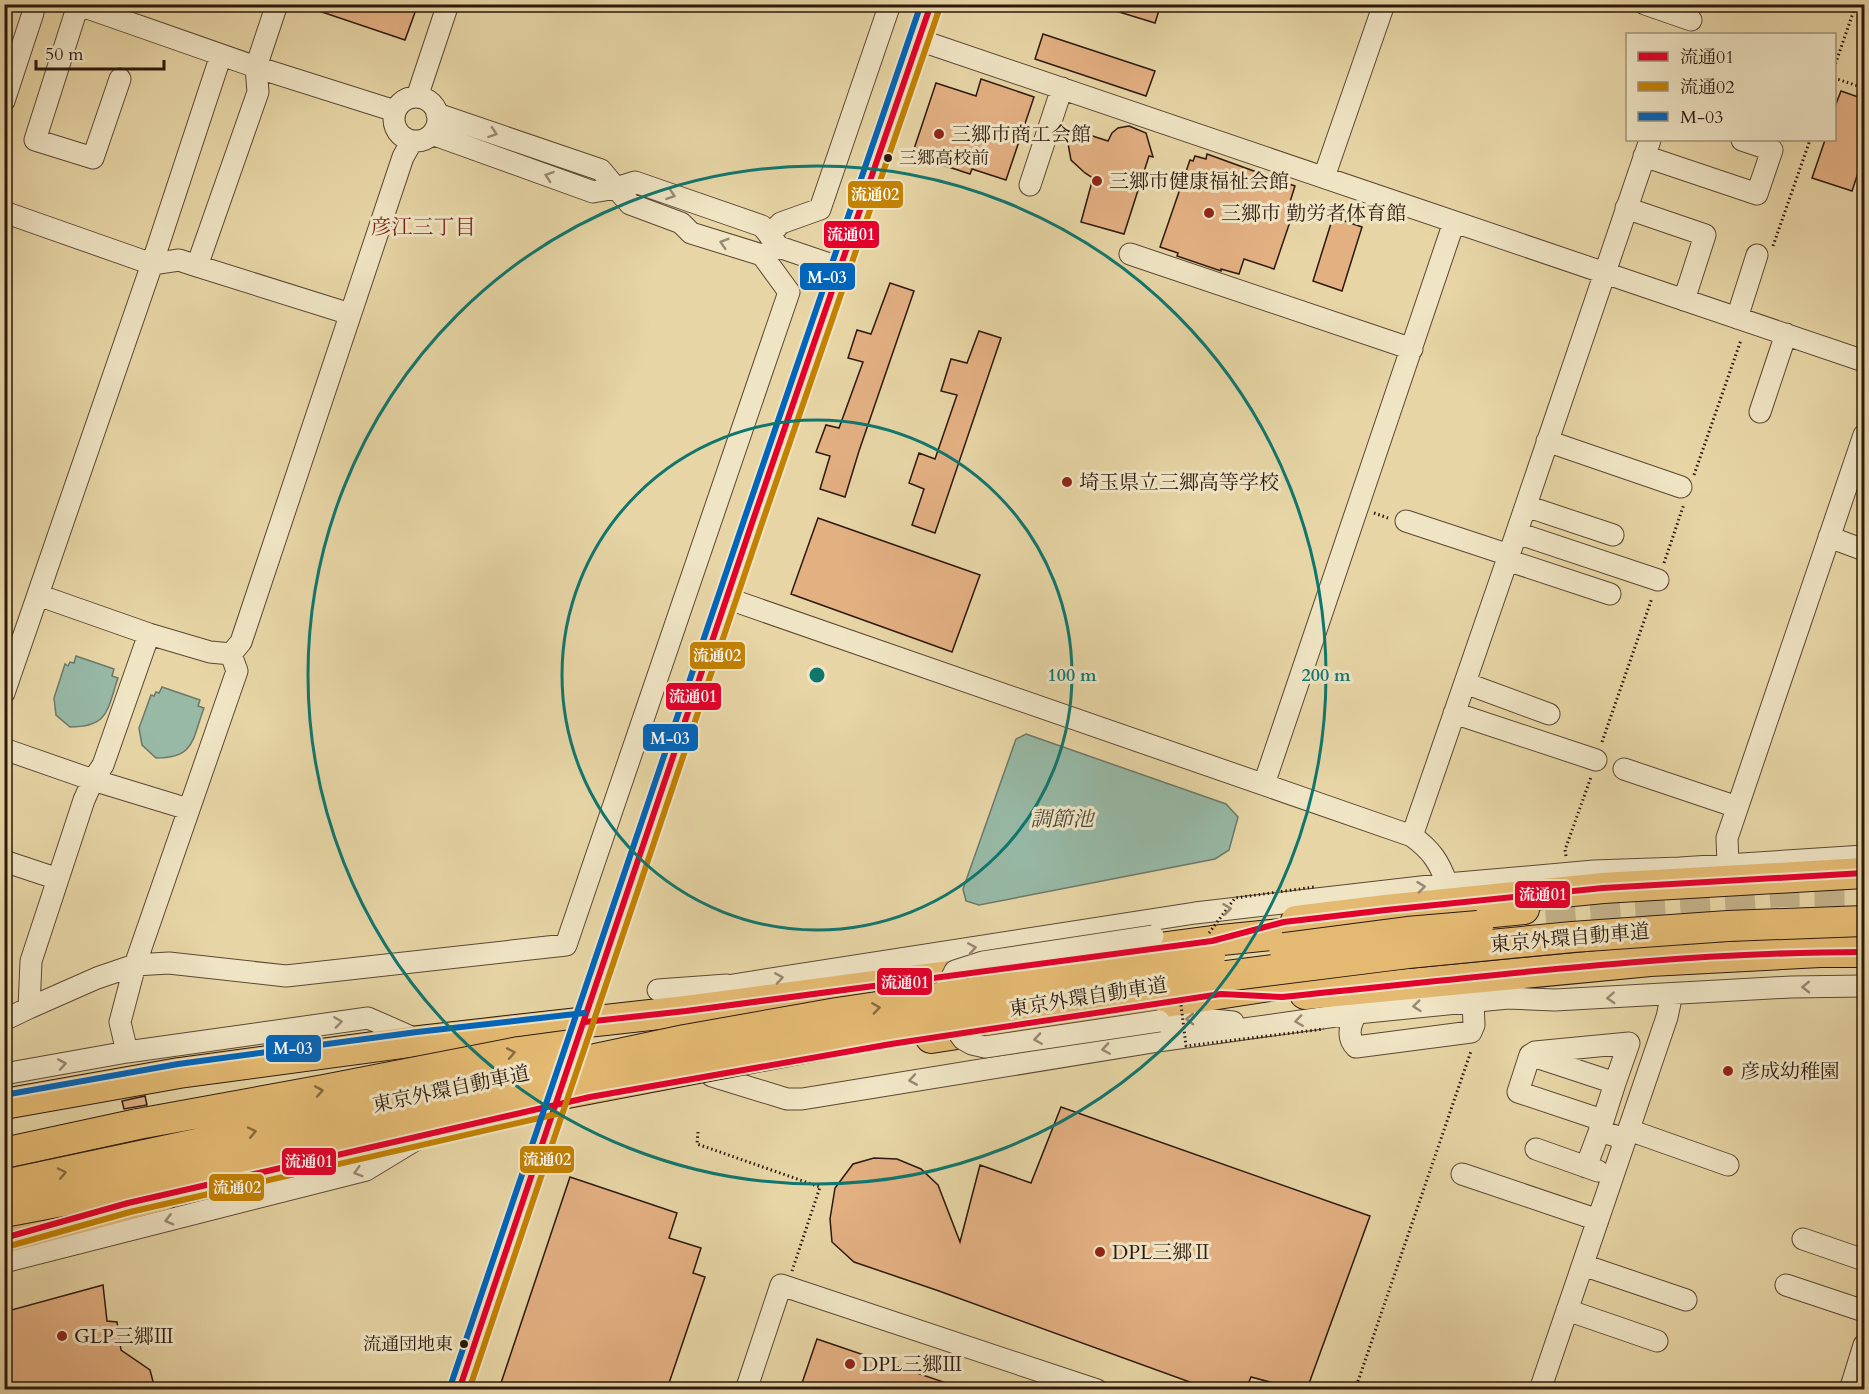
<svg xmlns="http://www.w3.org/2000/svg" width="1869" height="1394" font-family="Cardo,'Noto Serif JP',serif">
<style>
.water{fill:#97b9a6;stroke:#6c7969;stroke-width:1.5}
.building{fill:#e3b082;stroke:#2c180d;stroke-width:1.5}
.lines{fill:none;stroke-linecap:round;stroke-linejoin:round}
.highway-tunnel{stroke:#c2af87;stroke-width:30;stroke-dasharray:30 15;stroke-linecap:butt}
.minor-casing{stroke:#5b4733;stroke-width:23}
.highway-casing{stroke:#2c180d;stroke-width:32}
.path{stroke:#2c180d;stroke-width:3;stroke-dasharray:1.5 3;stroke-linecap:butt}
.minor{stroke:#efe4c4;stroke-width:21}
.highway{stroke:#e4ba72;stroke-width:30}
.minor-bridge-casing{stroke:#5b4733;stroke-width:23;stroke-linecap:butt}
.highway-bridge-casing{stroke:#2c180d;stroke-width:32;stroke-linecap:butt}
.path-bridge{stroke:#2c180d;stroke-width:3;stroke-dasharray:1.5 3;stroke-linecap:butt}
.minor-bridge{stroke:#efe4c4;stroke-width:21}
.highway-bridge{stroke:#e4ba72;stroke-width:30}
.bus-1-casing{stroke:#efe4c4;stroke-width:10}
.bus-2-casing{stroke:#efe4c4;stroke-width:10}
.bus-3-casing{stroke:#efe4c4;stroke-width:10}
.bus-1{stroke:#e4002b;stroke-width:6}
.bus-2{stroke:#c48203;stroke-width:6}
.bus-3{stroke:#0065bd;stroke-width:6}
.oneway{stroke:#978872}
.oneway2{stroke:#886940}
.ring{fill:none;stroke:#0f766e;stroke-width:3}
.poi-dot{fill:#8f2418;stroke:#efe4c4;stroke-width:2}
.bus-dot{fill:#2c180d;stroke:#efe4c4;stroke-width:2}
.labels{text-anchor:middle;dominant-baseline:central;stroke-width:6;stroke-linejoin:round;paint-order:stroke}
.bus-label{font-size:18px;fill:#2c180d;stroke:#efe4c4;text-anchor:start}
.poi-label{font-size:20px;fill:#2c180d;stroke:#efe4c4;text-anchor:start}
.street-label{font-size:20px;fill:#2c180d;stroke:#efe4c4}
.neighbourhood-label{font-size:21px;fill:#7a1f14;stroke:#efe4c4}
.water-label{font-size:21px;font-style:italic;fill:#4c483b;stroke:#efe4c4}
.centre{fill:#0f766e;stroke:#efe4c4;stroke-width:3}
.ring-label{font-size:18px;text-anchor:middle;font-weight:bold;fill:#0f766e;stroke:#efe4c4;stroke-width:6;stroke-linejoin:round;paint-order:stroke}
.line-badge{stroke:#efe4c4;stroke-width:2}
.badge-label{font-size:16px;text-anchor:middle;font-weight:bold;fill:#fff}
</style>
<rect width="100%" height="100%" fill="#e7d5a5"/>
<filter id="stains"><feTurbulence type="fractalNoise" baseFrequency=".00333" numOctaves="4"/><feColorMatrix values="0 0 0 0 .2 0 0 0 0 .09 0 0 0 0 .02 0 0 0 .5 -.17"/></filter>
<radialGradient id="worn" r=".72"><stop offset=".6" stop-color="#630" stop-opacity="0"/><stop offset="1" stop-color="#630" stop-opacity=".3"/></radialGradient>
<!-- water -->
<path class="water" d="M 76,656 L 114,669 L 112,676 L 118,678 C 107,710 109,727 70,727 L 56,715 L 54,698 L 65,664 L 68,666 L 70,662 L 74,663 Z
M 162,687 L 200,700 L 198,706 L 204,708 C 192,740 195,758 156,758 L 142,745 L 139,728 L 151,695 L 154,696 L 156,692 L 159,693 Z
M 1026,734 L 1226,804 L 1238,817 L 1229,850 L 1215,859 L 979,905 L 966,901 L 963,889 L 1016,739 Z"/>
<!-- building -->
<path class="building" d="M 307,4 L 418,4 L 405,40 L 307,7 Z
M 1106,4 L 1161,4 L 1155,23 L 1106,8 Z
M 1043,34 L 1155,71 L 1146,96 L 1035,59 Z
M 981,79 L 1034,97 L 1006,180 L 972,169 L 970,174 L 912,155 L 936,83 L 976,96 Z
M 1841,91 L 1864,99 L 1864,155 L 1852,191 L 1812,178 L 1825,140 L 1834,140 L 1834,109 Z
M 1129,126 L 1146,133 L 1153,157 L 1149,156 L 1124,234 L 1081,222 L 1093,178 L 1085,173 L 1071,160 L 1065,127 L 1108,141 L 1112,133 L 1118,128 Z
M 1207,154 L 1295,186 L 1289,205 L 1295,207 L 1274,269 L 1244,259 L 1239,274 L 1221,269 L 1221,271 L 1177,256 L 1178,253 L 1160,247 L 1190,160 L 1193,161 L 1195,156 L 1206,159 Z
M 1333,217 L 1362,227 L 1342,291 L 1313,281 Z
M 890,283 L 914,291 L 859,451 L 845,497 L 820,489 L 830,456 L 816,452 L 826,425 L 839,428 L 863,362 L 848,358 L 857,330 L 871,334 Z
M 979,331 L 1001,338 L 935,533 L 912,525 L 924,489 L 909,483 L 919,453 L 935,459 L 957,395 L 941,391 L 951,359 L 967,363 Z
M 818,518 L 980,575 L 952,652 L 791,594 Z
M 145,1096 L 147,1105 L 124,1109 L 122,1101 Z
M 1061,1107 L 1370,1216 L 1307,1389 L 1296,1389 L 1251,1377 L 1246,1389 L 1209,1389 L 939,1291 L 854,1262 L 832,1242 L 830,1219 L 835,1188 L 853,1164 L 874,1158 L 897,1159 L 921,1169 L 938,1185 L 960,1242 L 980,1165 L 1031,1183 Z
M 570,1177 L 677,1213 L 669,1238 L 701,1248 L 693,1273 L 705,1277 L 667,1389 L 499,1389 Z
M 103,1285 L 107,1321 L 117,1322 L 121,1350 L 150,1370 L 155,1389 L 4,1389 L 4,1312 Z
M 817,1339 L 958,1387 L 958,1389 L 800,1389 Z"/>
<g class="lines">
<!-- highway-tunnel -->
<path class="highway-tunnel" d="M 1545,908 L 1783,892 L 1864,891
M 1529,956 L 1793,938"/>
<!-- minor casing -->
<g class="minor-casing">
<path id="minor" d="M 76,4 L 256,67 L 395,111
M 1645,4 L 1691,20
M 78,5 L 35,140 L 93,158 L 120,79
M 919,40 L 1864,361
M 417,97 L 448,4
M394 119a22 22 0 1 1 44 0a22 22 0 1 1-44 0Z
M 4,101 L 33,13 L 31,4
M 437,114 L 601,170 L 616,188 L 635,182 L 762,226 L 779,247 L 841,268
M 432,134 L 593,192 L 616,188 L 630,204 L 681,223 L 691,233 L 762,255 L 773,250
M 1644,156 L 1757,194 L 1772,150 L 1742,140
M 1324,177 L 1384,4
M 1030,185 L 1062,88
M 1626,208 L 1705,235 L 1684,300
M 4,212 L 152,264 L 221,55
M 769,235 L 781,223 L 820,209 L 890,4
M 1130,254 L 1412,349
M 197,266 L 350,314
M 1737,318 L 1757,255
M 1760,412 L 1786,334
M 1547,441 L 1681,487
M 1526,506 L 1613,535
M 1406,521 L 1509,555
M 1517,533 L 1658,580
M 1829,537 L 1864,550
M 1507,560 L 1610,594
M 38,595 L 149,634
M 726,598 L 1412,836 C 1431,850 1439,861 1447,884
M 231,654 L 210,652 L 149,634 L 103,765 L 93,780 L 84,800 L 31,961 L 29,1008 L 97,978 L 135,965 L 169,963 L 286,976 L 566,945 L 789,292 L 762,255
M 1465,683 L 1549,714
M 4,693 L 152,264 L 179,260 L 197,266 L 258,92 L 256,67 L 277,4
M 1454,713 L 1596,760
M 4,749 L 93,780 L 188,809
M 1624,769 L 1737,807
M 1264,784 L 1454,222
M 1412,836 L 1509,555 L 1650,140
M 4,861 L 58,879
M 1728,864 L 1727,838 L 1864,435
M 658,990 L 727,985
M 1363,1003 C 1354,1016 1343,1034 1356,1047 L 1471,1032 L 1474,1025 L 1473,1001
M 697,1005 L 733,985 L 1195,913 L 1447,884 L 1594,871 L 1680,868 L 1864,856
M 4,1020 L 29,1008
M 1159,1021 L 1193,1018 L 1233,1022
M 581,1032 L 726,598 L 931,4
M 127,1052 L 120,1022 L 135,965 L 237,671 L 231,654 L 241,642 L 403,157 L 412,141
M 1532,1054 L 1535,1052 L 1629,1043 L 1615,1083
M 4,1074 L 127,1052 L 368,1018 L 418,1040
M 712,1076 L 787,1099 L 802,1099 L 1159,1041 L 1357,1013 L 1508,998 L 1555,1000 L 1791,987 L 1864,986
M 1629,1130 L 1728,1165
M 1536,1149 L 1598,1171
M 1586,1167 L 1601,1127 L 1596,1118 L 1518,1092 L 1530,1055 L 1615,1083 L 1601,1127 L 1606,1133 L 1625,1139
M 1462,1174 L 1598,1220
M 1803,1239 L 1864,1260
M 4,1262 L 366,1170 L 427,1133
M 1583,1265 L 1686,1300
M 1786,1285 L 1864,1311
M 1567,1310 L 1657,1341
M 459,1390 L 563,1084
M 746,1390 L 781,1285 L 1097,1390
M 1540,1390 L 1667,1017 L 1670,1003 L 1669,994
M 1850,1390 L 1864,1345"/>
</g>
<!-- highway casing -->
<g class="highway-casing">
<path id="highway" d="M 1443,917 L 1524,909
M 1296,921 L 1386,910 L 1603,888 L 1864,873
M 1305,994 L 1650,961 L 1820,952 L 1864,952
M 931,1038 L 1328,977
M 4,1104 L 179,1073 L 418,1041 L 686,1011 L 1212,941 L 1321,930
M 4,1153 L 138,1124
M 4,1238 L 164,1195"/>
</g>
<!-- path -->
<path class="path" d="M 1834,68 L 1856,4
M 1834,78 L 1864,88
M 1773,246 L 1810,140
M 1694,475 L 1741,340
M 1374,513 L 1388,518
M 1664,563 L 1684,504
M 1602,742 L 1652,598
M 1566,856 L 1565,850 L 1591,777
M 698,1132 L 697,1144 L 820,1187 L 792,1271
M 1355,1390 L 1471,1051"/>
<!-- minor -->
<use href="#minor" class="minor"/>
<!-- highway -->
<use href="#highway" class="highway"/>
<!-- minor-bridge casing -->
<g class="minor-bridge-casing">
<path id="minor-bridge" d="M 1153,936 L 983,962 L 955,971 L 946,989 L 953,1025 L 963,1039 L 972,1044 L 985,1047 L 1159,1021"/>
</g>
<!-- highway-bridge casing -->
<g class="highway-bridge-casing">
<path id="highway-bridge" d="M 1284,948 L 1407,932 L 1478,926
M 138,1124 L 324,1090 L 519,1052 L 571,1045
M 4,1185 L 685,1040 L 837,1013 L 1210,957
M 4,1212 L 141,1186 L 240,1163 L 546,1097 L 1045,1002 L 1210,978 L 1408,953 L 1572,937 L 1728,926 L 1864,921"/>
</g>
<!-- path-bridge -->
<path class="path-bridge" d="M 1209,933 L 1235,898 L 1314,887
M 1181,1005 L 1186,1046 L 1324,1029"/>
<!-- minor-bridge -->
<use href="#minor-bridge" class="minor-bridge"/>
<!-- highway-bridge -->
<use href="#highway-bridge" class="highway-bridge"/>
<!-- bus-1 casing -->
<g class="bus-1-casing">
<path id="bus-1" d="M 585,1022 L 686,1011 L 1212,941 L 1284,922 L 1386,910 L 1603,888 L 1864,873
M 4,1238 L 128,1203 L 590,1097 L 891,1044 L 1221,994 L 1282,997 C 1475,978 1670,952 1864,952
M 459,1390 L 752,523 L 931,4"/>
</g>
<!-- bus-2 casing -->
<g class="bus-2-casing">
<path id="bus-2" d="M 6,1247 L 130,1212 L 557,1114
M 469,1390 L 761,526 L 940,7"/>
</g>
<!-- bus-3 casing -->
<g class="bus-3-casing">
<path id="bus-3" d="M 4,1095 L 178,1064 L 417,1032 L 584,1013
M 450,1387 L 744,520 L 921,4"/>
</g>
<!-- bus-1 -->
<use href="#bus-1" class="bus-1"/>
<!-- bus-2 -->
<use href="#bus-2" class="bus-2"/>
<!-- bus-3 -->
<use href="#bus-3" class="bus-3"/>
</g>
<!-- one-way arrows -->
<defs><path id="oneway-chevron" d="M-2-3.5L2.5 0L-2 3.5" fill="none" stroke-width="1.6" stroke-linecap="round" stroke-linejoin="round" transform="scale(1.5)"/></defs>
<g class="oneway">
<use href="#oneway-chevron" transform="translate(493 133) rotate(19)"/>
<use href="#oneway-chevron" transform="translate(549 176) rotate(-161)"/>
<use href="#oneway-chevron" transform="translate(671 195) rotate(19)"/>
<use href="#oneway-chevron" transform="translate(724 243) rotate(-163)"/>
<use href="#oneway-chevron" transform="translate(1421 887) rotate(-7)"/>
<use href="#oneway-chevron" transform="translate(1227 909) rotate(-7)"/>
<use href="#oneway-chevron" transform="translate(972 948) rotate(-9)"/>
<use href="#oneway-chevron" transform="translate(779 978) rotate(-9)"/>
<use href="#oneway-chevron" transform="translate(1806 987) rotate(179)"/>
<use href="#oneway-chevron" transform="translate(1611 998) rotate(177)"/>
<use href="#oneway-chevron" transform="translate(1417 1006) rotate(174)"/>
<use href="#oneway-chevron" transform="translate(1190 1019) rotate(179)"/>
<use href="#oneway-chevron" transform="translate(1299 1021) rotate(172)"/>
<use href="#oneway-chevron" transform="translate(338 1022) rotate(-8)"/>
<use href="#oneway-chevron" transform="translate(1038 1039) rotate(171)"/>
<use href="#oneway-chevron" transform="translate(1106 1049) rotate(171)"/>
<use href="#oneway-chevron" transform="translate(62 1064) rotate(-10)"/>
<use href="#oneway-chevron" transform="translate(913 1080) rotate(170)"/>
<use href="#oneway-chevron" transform="translate(358 1172) rotate(164)"/>
<use href="#oneway-chevron" transform="translate(169 1220) rotate(166)"/>
</g>
<g class="oneway2">
<use href="#oneway-chevron" transform="translate(876 1008) rotate(-8)"/>
<use href="#oneway-chevron" transform="translate(511 1053) rotate(-11)"/>
<use href="#oneway-chevron" transform="translate(319 1091) rotate(-10)"/>
<use href="#oneway-chevron" transform="translate(252 1132) rotate(-12)"/>
<use href="#oneway-chevron" transform="translate(62 1173) rotate(-12)"/>
</g>
<!-- distance rings -->
<g class="ring">
<circle cx="817" cy="675" r="255"/>
<circle cx="817" cy="675" r="509"/>
</g>
<!-- markers -->
<g class="poi-dot">
<circle cx="939" cy="134" r="6"/>
<circle cx="1097" cy="181" r="6"/>
<circle cx="1209" cy="213" r="6"/>
<circle cx="1067" cy="482" r="6"/>
<circle cx="1728" cy="1071" r="6"/>
<circle cx="1100" cy="1252" r="6"/>
<circle cx="62" cy="1336" r="6"/>
<circle cx="850" cy="1364" r="6"/>
</g>
<g class="bus-dot">
<circle cx="888" cy="158" r="5"/>
<circle cx="464" cy="1344" r="5"/>
</g>
<g class="labels">
<!-- bus labels -->
<g class="bus-label">
<text x="899" y="158">三郷高校前</text>
<text x="453" y="1344" text-anchor="end">流通団地東</text>
</g>
<!-- poi labels -->
<g class="poi-label">
<text x="951" y="134">三郷市商工会館</text>
<text x="1109" y="181">三郷市健康福祉会館</text>
<text x="1221" y="213">三郷市 勤労者体育館</text>
<text x="1079" y="482">埼玉県立三郷高等学校</text>
<text x="1740" y="1071">彦成幼稚園</text>
<text x="1112" y="1252">DPL三郷Ⅱ</text>
<text x="74" y="1336">GLP三郷Ⅲ</text>
<text x="862" y="1364">DPL三郷Ⅲ</text>
</g>
<!-- street labels -->
<g class="street-label">
<text transform="translate(1570 938) rotate(-5)">東京外環自動車道</text>
<text transform="translate(1088 997) rotate(-9)">東京外環自動車道</text>
<text transform="translate(451 1089) rotate(-12)">東京外環自動車道</text>
</g>
<!-- neighbourhood labels -->
<g class="neighbourhood-label">
<text x="423" y="227">彦江三丁目</text>
</g>
<!-- water labels -->
<g class="water-label">
<text x="1062" y="819">調節池</text>
</g>
</g>
<circle cx="817" cy="675" r="9" class="centre"/>
<g class="ring-label">
<text x="1072" y="681">100 m</text>
<text x="1326" y="681">200 m</text>
</g>
<g class="line-badge">
<rect x="847" y="180" width="57" height="29" rx="6" fill="#c48203"/>
<rect x="823" y="220" width="57" height="29" rx="6" fill="#e4002b"/>
<rect x="799" y="262" width="57" height="29" rx="6" fill="#0065bd"/>
<rect x="689" y="641" width="57" height="29" rx="6" fill="#c48203"/>
<rect x="665" y="682" width="57" height="29" rx="6" fill="#e4002b"/>
<rect x="642" y="723" width="57" height="29" rx="6" fill="#0065bd"/>
<rect x="1514" y="880" width="57" height="29" rx="6" fill="#e4002b"/>
<rect x="876" y="967" width="57" height="29" rx="6" fill="#e4002b"/>
<rect x="265" y="1034" width="57" height="29" rx="6" fill="#0065bd"/>
<rect x="519" y="1145" width="56" height="29" rx="6" fill="#c48203"/>
<rect x="281" y="1147" width="56" height="29" rx="6" fill="#e4002b"/>
<rect x="208" y="1173" width="57" height="29" rx="6" fill="#c48203"/>
</g>
<g class="badge-label">
<text x="875" y="200">流通02</text>
<text x="851" y="240">流通01</text>
<text x="827" y="283">M-03</text>
<text x="717" y="661">流通02</text>
<text x="693" y="702">流通01</text>
<text x="670" y="744">M-03</text>
<text x="1543" y="900">流通01</text>
<text x="905" y="988">流通01</text>
<text x="293" y="1054">M-03</text>
<text x="547" y="1165">流通02</text>
<text x="309" y="1167">流通01</text>
<text x="237" y="1193">流通02</text>
</g>
<!-- margin -->
<rect width="1869" height="1394" fill="none" stroke="#e7d5a5" stroke-width="24"/>
<rect x="6" y="6" width="1857" height="1382" fill="none" stroke="#2c180d" stroke-width="3"/>
<rect x="12" y="12" width="1845" height="1370" fill="none" stroke="#2c180d" stroke-width="1.5"/>
<!-- legend -->
<rect x="1626" y="33" width="210" height="108" fill="#efe4c4" stroke="#a1927b" stroke-width="1.5"/>
<rect x="1638" y="52" width="30" height="9" fill="#e4002b" stroke="#a1927b" stroke-width="1.5"/>
<text x="1680" y="63" font-size="18" fill="#2c180d">流通01</text>
<rect x="1638" y="82" width="30" height="9" fill="#c48203" stroke="#a1927b" stroke-width="1.5"/>
<text x="1680" y="93" font-size="18" fill="#2c180d">流通02</text>
<rect x="1638" y="112" width="30" height="9" fill="#0065bd" stroke="#a1927b" stroke-width="1.5"/>
<text x="1680" y="123" font-size="18" fill="#2c180d">M-03</text>
<!-- scale -->
<path d="M36 60v9h128v-9" fill="none" stroke="#2c180d" stroke-width="3"/>
<text x="45" y="60" font-size="18" fill="#2c180d" stroke="#efe4c4" stroke-width="4.5" paint-order="stroke">50 m</text>
<rect width="100%" height="100%" filter="url(#stains)"/>
<rect width="100%" height="100%" fill="url(#worn)"/>
</svg>
